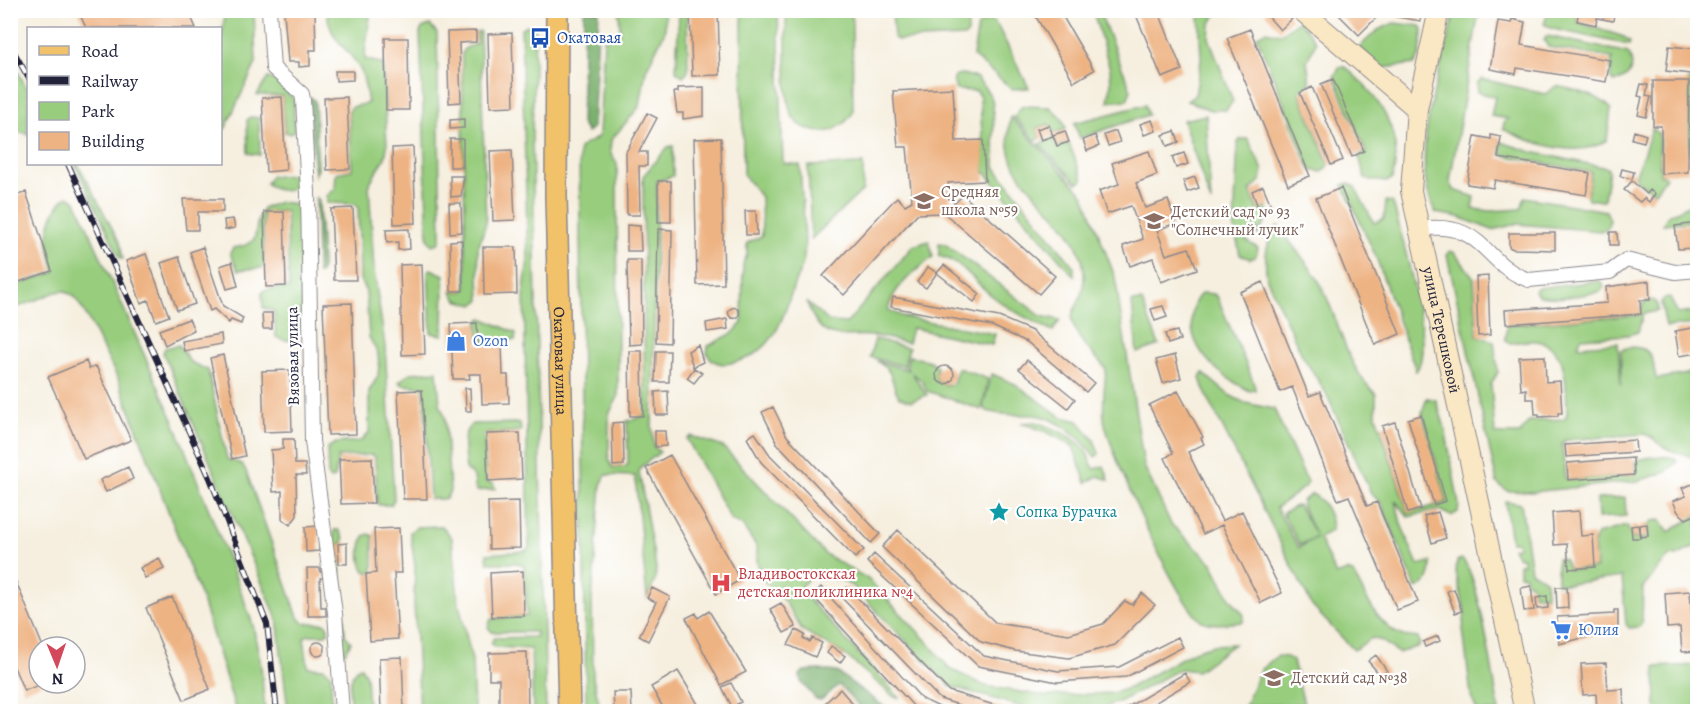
<svg xmlns="http://www.w3.org/2000/svg" width="1708" height="722" font-family="Alegreya,serif">
<style>
.green{fill:#98cd7e;stroke:#5d785c;stroke-width:1.5}
.forest{fill:#7ab06d;stroke:#4e6954;stroke-width:1.5}
.building{fill:#eeb383}
.lines{fill:none;stroke-linecap:round;stroke-linejoin:round}
.street-casing{stroke:#8c888d;stroke-width:16}
.secondary-casing{stroke:#8c888d;stroke-width:22}
.primary-casing{stroke:#8c888d;stroke-width:24}
.street{stroke:#fff;stroke-width:14}
.secondary{stroke:#fae7c3;stroke-width:20}
.primary{stroke:#f2c26a;stroke-width:21}
.rail-casing{stroke:#22223b;stroke-width:6}
.rail{stroke:#fff;stroke-width:4;stroke-dasharray:11;stroke-linecap:butt}
.labels{text-anchor:middle;dominant-baseline:central;stroke-width:4.5;stroke-linejoin:round;paint-order:stroke}
.transit-label{font-size:16px;fill:#164399;stroke:#fff;text-anchor:start}
.education-label{font-size:16px;fill:#785e54;stroke:#fff;text-anchor:start}
.street-label{font-size:16px;fill:#22223b;stroke:#fff}
.shop-label{font-size:16px;fill:#366cbe;stroke:#fff;text-anchor:start}
.culture-label{font-size:16px;fill:#0d838f;stroke:#fff;text-anchor:start}
.health-label{font-size:16px;fill:#be3a42;stroke:#fff;text-anchor:start}
</style>
<rect width="100%" height="100%" fill="#fff"/>
<filter id="ink" filterUnits="userSpaceOnUse"><feTurbulence type="fractalNoise" baseFrequency=".0167" numOctaves="2"/><feDisplacementMap in="SourceGraphic" scale="12" xChannelSelector="R" yChannelSelector="G"/><feConvolveMatrix kernelMatrix="1 2 1 2 8 2 1 2 1" color-interpolation-filters="sRGB"/></filter>
<filter id="wash" filterUnits="userSpaceOnUse"><feTurbulence type="fractalNoise" baseFrequency=".008" numOctaves="4" result="noise"/><feDisplacementMap in="SourceGraphic" scale="24" xChannelSelector="R" yChannelSelector="G"/><feGaussianBlur stdDeviation="1.35" result="paint"/><feColorMatrix in="noise" values="0 0 0 0 0 0 0 0 0 0 0 0 0 0 0 0 0 1.4 0 .05"/><feComposite in="paint" operator="in"/></filter>
<g filter="url(#wash)">
<rect width="100%" height="100%" fill="#f6efdf"/>
<!-- green -->
<path class="green" d="M 1549,10 L 1577,11 L 1577,22 L 1624,37 L 1630,42 L 1629,45 L 1553,29 L 1544,24 Z
M 225,11 L 254,11 L 256,63 L 225,129 L 220,128 L 220,51 Z
M 327,11 L 370,11 C 370,29 365,40 365,59 L 383,64 L 387,147 L 385,158 L 369,184 L 374,270 L 385,346 L 394,499 L 391,505 L 379,505 L 377,503 L 375,457 L 372,455 L 338,457 L 335,478 L 330,479 L 328,475 L 327,448 L 336,443 L 361,441 L 369,433 L 369,391 L 378,376 L 379,365 L 378,354 L 369,337 L 366,292 L 360,280 L 358,207 L 355,204 L 327,203 L 327,196 L 335,189 L 336,173 L 352,170 L 349,111 L 352,107 L 368,103 C 366,93 365,80 361,71 C 348,45 329,42 327,11 Z
M 619,11 L 665,11 L 665,31 L 646,70 L 640,106 L 611,140 L 610,152 L 617,163 L 618,397 L 609,414 L 609,460 L 613,468 L 625,467 L 628,464 L 627,421 L 645,416 L 643,176 L 668,147 L 673,146 L 673,176 L 657,181 L 652,426 L 654,447 L 660,452 L 641,467 L 639,472 L 656,568 L 655,581 L 647,597 L 635,476 L 606,475 L 601,485 L 592,599 L 593,678 L 601,711 L 586,712 L 579,149 C 584,142 594,143 599,135 L 604,40 L 620,33 Z
M 679,11 L 687,11 L 688,71 L 683,76 L 676,71 Z
M 742,11 L 778,11 L 783,163 L 800,165 C 801,195 807,228 804,257 C 803,268 796,278 793,288 C 783,319 774,351 739,361 C 725,365 715,366 707,354 L 708,346 L 733,333 L 742,323 L 743,264 L 747,255 L 747,243 L 762,236 L 761,197 L 743,174 Z
M 786,11 L 852,11 L 853,112 C 847,123 836,131 824,132 C 812,132 798,127 792,116 C 783,98 787,34 786,11 Z
M 892,11 L 967,11 L 968,33 L 964,37 L 898,40 L 894,38 Z
M 1093,11 L 1099,11 L 1131,90 L 1127,100 L 1108,102 L 1111,84 L 1110,69 Z
M 1199,11 L 1218,11 L 1210,25 L 1209,38 L 1233,101 L 1226,110 L 1211,110 L 1187,101 L 1195,95 L 1201,60 Z
M 1455,11 L 1479,11 L 1450,181 L 1454,190 L 1475,197 L 1473,209 L 1491,211 L 1521,209 L 1525,197 L 1606,211 L 1610,220 L 1607,229 L 1601,231 L 1517,224 L 1492,230 L 1459,217 L 1436,213 C 1406,159 1442,67 1455,11 Z
M 986,20 L 992,20 L 998,27 L 1029,88 L 1012,89 L 973,56 L 978,26 Z
M 1299,20 L 1316,42 L 1307,61 L 1310,83 L 1299,92 L 1329,165 L 1322,172 L 1310,170 L 1257,36 L 1265,31 L 1281,34 Z
M 1394,23 L 1421,26 L 1423,29 L 1420,55 L 1415,64 L 1382,68 L 1359,47 L 1378,30 Z
M 430,25 L 437,33 L 441,237 L 439,243 L 432,245 L 428,239 L 420,33 L 422,28 Z
M 528,25 L 535,29 L 532,137 L 546,712 L 533,711 L 531,649 L 496,647 L 491,643 L 494,638 L 533,637 L 536,636 L 536,632 L 492,632 L 488,627 L 491,619 L 527,616 L 524,566 L 518,563 L 488,563 L 487,554 L 525,551 L 529,548 L 524,289 L 528,261 L 521,28 Z
M 480,31 L 486,223 L 478,248 L 480,300 L 474,305 L 457,300 L 452,292 L 464,291 L 466,287 L 462,54 L 464,49 L 477,43 L 477,32 Z
M 1547,36 L 1628,53 C 1637,67 1629,79 1614,82 L 1610,78 L 1612,58 L 1548,47 L 1544,40 Z
M 11,58 L 28,91 L 28,136 L 27,133 L 11,132 Z
M 1340,67 L 1345,67 C 1378,95 1406,134 1392,179 L 1386,182 L 1365,179 L 1359,156 L 1366,152 L 1334,76 Z
M 962,74 L 977,78 L 991,96 L 993,104 L 995,167 L 1074,267 L 1074,276 L 984,171 L 980,98 L 977,91 L 956,90 L 953,80 L 956,75 Z
M 268,78 L 274,80 L 294,99 L 294,131 L 290,134 L 285,132 L 282,96 L 257,95 Z
M 1482,79 L 1545,94 L 1556,86 C 1572,89 1601,95 1611,109 L 1607,140 C 1580,160 1530,143 1503,129 L 1504,122 L 1508,119 L 1491,116 L 1495,97 L 1477,92 L 1478,82 Z
M 1697,79 L 1696,149 L 1690,152 L 1689,80 Z
M 1145,105 L 1148,115 L 1080,138 L 1074,123 Z
M 1022,106 L 1050,107 L 1062,119 L 1066,129 L 1054,133 L 1049,124 L 1037,128 L 1040,138 L 1036,141 L 1014,117 Z
M 1206,115 L 1211,203 L 1183,120 Z
M 250,117 L 259,118 L 260,155 L 248,153 L 247,120 Z
M 1011,117 L 1084,195 L 1115,277 L 1144,466 L 1171,524 L 1212,563 L 1230,598 L 1244,615 L 1243,622 C 1231,623 1213,626 1202,621 C 1180,611 1107,447 1104,419 C 1102,403 1105,385 1106,369 C 1095,355 1075,339 1072,320 C 1071,313 1076,308 1078,303 C 1085,287 1086,270 1080,254 C 1060,200 994,183 1011,117 Z
M 1652,129 L 1659,133 L 1660,174 L 1666,177 L 1655,192 L 1637,181 L 1635,177 Z
M 1054,138 L 1057,147 L 1069,143 L 1083,180 L 1077,183 L 1039,144 Z
M 1241,139 L 1248,139 L 1263,170 L 1261,180 L 1250,191 L 1258,210 L 1267,208 L 1268,218 L 1259,233 L 1254,222 L 1258,235 L 1245,240 L 1258,248 L 1256,256 L 1250,259 L 1240,255 L 1234,225 L 1238,142 Z
M 1501,142 L 1532,152 L 1607,168 L 1609,171 L 1604,199 L 1601,201 L 1588,199 L 1587,196 L 1591,172 L 1501,155 Z
M 75,164 L 78,164 L 120,243 L 123,259 L 120,258 Z
M 863,164 L 863,190 L 811,239 L 808,166 Z
M 294,175 L 297,177 L 297,185 C 289,194 274,191 266,183 L 271,176 Z
M 1348,183 L 1355,187 L 1374,223 L 1384,219 L 1386,201 L 1392,202 L 1394,206 C 1401,238 1436,348 1416,371 L 1376,257 L 1343,185 Z
M 68,196 L 76,201 L 174,422 L 236,578 L 253,625 L 261,666 L 265,711 L 236,711 L 202,600 L 118,379 L 84,311 L 74,296 L 65,291 L 56,292 L 11,310 L 11,287 L 55,272 C 49,249 43,232 56,210 C 59,204 62,199 68,196 Z
M 1697,201 L 1697,221 L 1663,224 L 1668,215 Z
M 280,202 L 295,204 L 302,209 C 301,234 308,318 296,335 C 291,343 282,341 276,337 L 274,311 L 263,308 L 262,293 L 265,290 L 289,288 L 286,211 L 263,212 L 264,266 L 262,268 L 238,270 L 230,253 L 233,248 C 267,243 249,231 263,208 Z
M 1277,226 L 1279,226 C 1291,246 1309,263 1320,283 C 1339,318 1345,367 1376,394 L 1376,415 L 1408,513 L 1447,502 L 1422,412 L 1427,398 L 1436,400 L 1445,428 L 1459,505 L 1458,512 L 1451,516 L 1439,510 L 1408,517 L 1396,501 L 1401,524 L 1418,565 L 1431,562 C 1431,574 1429,585 1416,588 L 1381,503 L 1371,493 L 1326,393 L 1302,355 L 1267,279 C 1264,261 1266,241 1277,226 Z
M 929,241 L 933,257 C 916,270 891,289 888,310 L 904,317 L 995,334 L 992,345 L 912,328 L 908,343 C 897,341 886,337 875,336 C 840,333 823,347 807,303 L 830,322 L 847,323 L 913,246 Z
M 939,243 L 945,244 L 1041,316 L 1060,320 L 1053,331 C 1032,321 1013,312 995,298 C 976,285 963,261 939,256 Z
M 1450,251 L 1455,253 L 1474,278 L 1477,336 L 1494,341 L 1498,372 L 1491,384 L 1495,434 L 1520,434 L 1529,421 L 1564,419 L 1567,414 C 1566,391 1570,346 1537,341 C 1528,340 1518,342 1509,343 L 1505,339 L 1507,325 L 1640,315 L 1643,303 L 1653,300 L 1657,303 L 1658,311 L 1643,314 L 1638,332 L 1628,335 L 1581,338 L 1578,346 L 1618,343 L 1621,386 L 1621,350 C 1631,345 1648,346 1652,359 C 1655,366 1653,372 1657,379 L 1687,374 L 1697,369 L 1697,460 C 1687,453 1671,452 1665,448 C 1657,443 1655,437 1644,434 L 1566,440 L 1562,444 L 1565,478 L 1570,480 L 1635,475 L 1635,461 C 1649,456 1661,455 1675,458 L 1677,462 L 1666,472 L 1638,481 L 1532,492 L 1507,491 L 1497,483 L 1447,255 Z
M 431,269 L 444,275 L 443,335 L 431,333 L 428,271 Z
M 1599,281 L 1602,282 L 1604,287 L 1600,292 C 1579,295 1561,300 1539,296 L 1535,291 L 1537,288 Z
M 1202,293 L 1214,294 L 1218,298 C 1223,314 1256,381 1255,390 L 1250,391 C 1221,377 1187,350 1192,314 C 1194,304 1195,299 1202,293 Z
M 1670,298 L 1678,314 L 1697,311 L 1697,324 L 1666,327 L 1661,303 L 1664,299 Z
M 1142,301 L 1159,345 L 1137,353 L 1132,302 Z
M 482,318 L 516,333 L 515,340 L 482,342 L 479,340 L 478,322 Z
M 875,339 L 909,348 L 904,366 L 870,357 Z
M 179,345 L 190,362 L 208,370 L 227,459 L 242,464 L 246,471 L 298,617 L 304,623 L 325,623 L 328,627 L 328,632 L 324,635 L 308,635 L 304,638 L 308,667 L 324,668 L 331,674 L 332,711 L 288,711 L 277,618 L 163,353 L 165,348 Z
M 909,356 L 930,361 L 937,367 C 934,380 939,387 953,384 L 958,368 L 988,379 L 982,410 L 927,391 L 922,381 L 912,373 L 927,395 L 911,401 L 899,397 C 889,380 897,374 877,361 L 908,370 L 906,367 Z
M 437,371 L 440,404 L 445,417 L 450,491 L 446,499 L 430,499 L 424,387 L 403,385 L 399,382 L 410,373 Z
M 1203,373 L 1229,395 L 1245,403 L 1274,409 L 1307,482 L 1306,486 L 1276,508 L 1299,548 L 1316,537 L 1300,545 L 1282,513 L 1298,505 L 1315,534 L 1302,507 L 1302,501 L 1312,494 C 1325,501 1332,517 1332,530 L 1319,538 L 1336,575 L 1347,571 L 1353,573 C 1365,595 1378,627 1403,636 C 1408,637 1413,637 1418,638 L 1420,646 L 1398,653 L 1382,641 L 1372,638 L 1354,650 L 1312,606 L 1204,390 L 1200,378 Z
M 992,374 L 1015,384 L 1062,417 L 1078,421 L 1094,440 L 1099,454 L 1095,457 C 1083,439 1057,417 1034,415 C 1018,414 1003,416 987,411 L 983,406 Z
M 1036,422 C 1051,427 1073,436 1084,448 C 1089,454 1089,463 1095,469 L 1104,466 L 1109,480 L 1098,476 L 1086,483 L 1073,446 L 1047,432 L 1021,423 Z
M 520,423 L 521,431 L 484,434 L 486,482 L 493,483 L 495,489 L 476,491 L 474,477 L 466,470 C 465,455 459,435 472,424 Z
M 691,436 L 723,447 L 825,554 L 868,579 L 925,639 L 950,669 L 985,686 L 1045,696 L 1113,693 L 1129,688 L 1194,651 L 1213,645 L 1234,644 L 1197,671 L 1180,669 L 1121,701 L 1100,709 L 1036,711 L 950,686 L 852,586 L 839,579 L 810,577 L 802,585 L 801,591 L 899,697 L 894,697 L 844,654 L 802,630 L 785,602 L 763,580 L 757,562 L 757,547 L 742,525 L 731,520 L 687,439 Z
M 1625,497 L 1626,516 L 1598,518 L 1597,499 Z
M 1505,501 L 1521,504 L 1531,571 L 1546,581 L 1546,595 L 1534,595 L 1532,585 L 1526,582 L 1525,575 L 1519,575 L 1519,564 L 1523,564 L 1523,557 L 1518,557 L 1513,548 L 1518,547 L 1517,542 L 1511,542 Z
M 1697,515 L 1697,545 L 1677,556 L 1672,555 C 1660,563 1654,577 1643,587 L 1642,623 L 1639,627 L 1629,628 L 1626,624 L 1622,577 L 1568,584 L 1557,583 L 1557,558 L 1564,559 L 1569,570 L 1596,568 L 1594,542 L 1597,534 L 1627,526 L 1633,539 L 1648,538 L 1648,525 L 1652,521 L 1661,520 L 1669,532 Z
M 442,526 L 452,538 L 458,600 L 472,660 L 474,711 L 420,711 L 414,603 L 415,566 L 410,532 L 417,527 Z
M 334,530 L 339,530 L 344,539 L 343,543 L 338,544 L 345,635 L 351,642 L 345,653 L 343,653 L 334,567 Z
M 369,534 L 373,536 L 373,572 L 366,572 C 358,564 360,546 364,536 Z
M 1461,559 C 1478,566 1495,688 1499,711 L 1477,711 L 1471,696 L 1463,629 L 1465,612 L 1456,573 L 1457,561 Z
M 1277,656 L 1287,657 L 1293,661 L 1304,704 L 1245,706 L 1260,670 Z
M 1697,665 L 1697,711 L 1661,711 L 1656,707 L 1655,667 Z
M 361,667 L 366,675 L 368,707 L 367,711 L 354,711 C 347,699 348,681 356,669 Z"/>
<!-- forest -->
<path class="forest" d="M 584,11 L 599,11 L 593,127 L 587,133 L 581,123 Z
M 311,97 L 315,101 L 318,169 L 315,175 L 309,99 Z
M 316,197 L 319,201 L 322,268 L 320,273 L 317,273 Z
M 819,670 L 837,672 L 890,711 L 864,711 L 839,685 L 821,700 L 816,699 L 801,682 L 800,675 L 804,671 Z"/>
<g id="blocks">
<!-- building -->
<path class="building" d="M 78,10 L 188,10 L 196,28 L 86,28 Z
M 287,10 L 315,11 L 316,50 L 310,50 L 310,66 L 299,67 L 299,62 L 288,62 L 284,12 Z
M 474,10 L 499,10 L 499,15 L 474,15 Z
M 690,10 L 718,10 L 720,75 L 692,76 Z
M 1032,10 L 1059,10 L 1094,70 L 1074,82 Z
M 1134,10 L 1158,10 L 1182,70 L 1162,78 Z
M 1268,10 L 1284,10 L 1292,19 L 1280,30 L 1265,13 Z
M 1334,10 L 1371,10 L 1377,17 L 1359,35 Z
M 1398,10 L 1422,10 L 1420,21 L 1397,17 Z
M 1579,10 L 1614,14 L 1613,21 L 1597,18 L 1596,25 L 1577,21 Z
M 1512,19 L 1525,22 L 1521,45 L 1610,60 L 1606,82 L 1517,68 L 1516,74 L 1490,69 L 1498,21 L 1511,23 Z
M 1250,29 L 1310,176 L 1288,185 L 1227,38 Z
M 476,31 L 476,42 L 459,43 L 461,102 L 449,103 L 447,32 Z
M 512,33 L 514,106 L 490,107 L 488,34 Z
M 385,38 L 408,38 L 409,110 L 386,110 Z
M 1669,46 L 1698,49 L 1698,75 L 1666,71 Z
M 335,71 L 353,71 L 353,80 L 336,81 Z
M 1333,79 L 1364,151 L 1352,157 L 1321,84 Z
M 1653,81 L 1689,81 L 1688,172 L 1661,174 L 1661,126 L 1653,126 Z
M 1641,84 L 1648,85 L 1646,96 L 1651,97 L 1646,117 L 1638,115 L 1642,97 L 1638,96 Z
M 704,87 L 704,116 L 683,119 L 683,113 L 677,113 L 674,92 L 678,92 L 678,88 Z
M 1312,87 L 1343,160 L 1331,165 L 1300,93 Z
M 953,88 L 956,141 L 983,140 L 985,181 L 948,183 L 949,199 L 955,203 L 963,195 L 1055,276 L 1039,294 L 944,213 L 917,214 L 844,295 L 823,276 L 897,197 L 905,205 L 912,201 L 907,147 L 898,147 L 893,91 Z
M 282,97 L 286,170 L 266,172 L 262,98 Z
M 347,97 L 350,169 L 327,170 L 324,98 Z
M 647,113 L 657,118 L 639,152 L 647,152 L 647,166 L 639,166 L 640,215 L 627,215 L 626,152 Z
M 464,119 L 464,128 L 450,129 L 450,120 Z
M 1152,120 L 1156,131 L 1144,135 L 1140,124 Z
M 1049,125 L 1053,136 L 1041,140 L 1037,129 Z
M 1065,131 L 1069,142 L 1057,146 L 1053,135 Z
M 1116,131 L 1120,142 L 1108,146 L 1104,135 Z
M 1175,131 L 1179,142 L 1167,146 L 1163,135 Z
M 1634,131 L 1646,135 L 1644,142 L 1632,139 Z
M 1095,135 L 1099,146 L 1087,151 L 1083,140 Z
M 1491,135 L 1501,137 L 1498,158 L 1590,173 L 1586,195 L 1495,180 L 1493,188 L 1467,184 L 1475,136 L 1491,139 Z
M 721,138 L 724,284 L 697,285 L 694,139 Z
M 450,139 L 463,139 L 463,167 L 450,167 Z
M 413,147 L 416,223 L 394,224 L 392,148 Z
M 512,150 L 515,220 L 493,221 L 490,151 Z
M 1149,151 L 1157,175 L 1136,183 L 1145,208 L 1168,200 L 1176,223 L 1157,230 L 1166,255 L 1189,248 L 1197,269 L 1161,282 L 1153,258 L 1130,266 L 1123,246 L 1143,239 L 1131,206 L 1107,214 L 1099,191 L 1119,184 L 1112,163 Z
M 1184,153 L 1188,164 L 1176,168 L 1172,157 Z
M 1622,169 L 1634,172 L 1632,179 L 1620,176 Z
M 450,176 L 464,176 L 461,196 L 451,197 Z
M 1195,177 L 1199,188 L 1187,192 L 1183,181 Z
M 658,181 L 671,181 L 671,222 L 658,222 Z
M 1632,181 L 1647,194 L 1650,190 L 1655,194 L 1649,202 L 1644,198 L 1640,202 L 1624,190 Z
M 1263,186 L 1271,205 L 1259,210 L 1252,191 Z
M 1341,188 L 1400,334 L 1375,345 L 1316,198 Z
M 26,192 L 52,271 L 10,285 L 10,198 Z
M 183,199 L 223,199 L 223,212 L 198,212 L 198,230 L 186,230 Z
M 449,203 L 461,203 L 462,232 L 450,233 Z
M 353,208 L 356,280 L 334,280 L 331,209 Z
M 745,211 L 756,211 L 757,235 L 746,235 Z
M 264,212 L 284,212 L 286,286 L 266,287 Z
M 233,219 L 235,228 L 225,230 L 224,220 Z
M 1698,223 L 1698,233 L 1692,234 L 1693,248 L 1678,249 L 1675,226 Z
M 627,225 L 640,226 L 641,251 L 627,251 Z
M 409,229 L 410,249 L 398,250 L 398,242 L 387,243 L 386,230 Z
M 658,229 L 672,230 L 670,343 L 656,342 Z
M 1610,232 L 1617,232 L 1618,245 L 1610,245 Z
M 1509,233 L 1555,233 L 1555,250 L 1513,249 L 1509,247 Z
M 462,240 L 463,291 L 451,291 L 450,241 Z
M 203,247 L 223,306 L 243,318 L 241,324 L 231,320 L 229,323 L 214,309 L 210,311 L 190,252 Z
M 483,247 L 516,247 L 517,294 L 484,295 Z
M 146,254 L 169,316 L 156,321 L 148,300 L 141,303 L 126,261 Z
M 179,257 L 195,304 L 177,310 L 161,263 Z
M 627,260 L 641,260 L 642,344 L 629,345 Z
M 232,262 L 238,286 L 227,289 L 220,266 Z
M 422,264 L 425,354 L 402,355 L 400,265 Z
M 944,265 L 980,294 L 974,302 L 937,273 Z
M 928,267 L 937,273 L 926,288 L 917,282 Z
M 1488,276 L 1490,335 L 1478,336 L 1476,277 Z
M 1649,281 L 1650,300 L 1640,300 L 1641,314 L 1506,324 L 1505,310 L 1607,303 L 1606,287 Z
M 1263,282 L 1309,396 L 1320,392 L 1367,506 L 1377,502 L 1418,602 L 1397,610 L 1349,496 L 1338,500 L 1292,387 L 1280,392 L 1240,292 Z
M 893,297 L 999,317 L 1032,331 L 1094,383 L 1086,392 L 1027,342 L 992,326 L 891,307 Z
M 352,303 L 356,434 L 328,435 L 323,304 Z
M 1163,306 L 1167,317 L 1155,321 L 1151,309 Z
M728.5 313a5.5 5.5 0 1 1 11 0a5.5 5.5 0 1 1-11 0Z
M 262,313 L 272,313 L 272,329 L 263,329 Z
M 189,319 L 194,330 L 165,345 L 159,330 Z
M 727,319 L 728,329 L 707,332 L 706,323 Z
M 477,323 L 478,344 L 502,344 L 503,375 L 508,375 L 509,403 L 482,404 L 481,374 L 469,374 L 470,379 L 453,379 L 451,324 Z
M 1698,327 L 1698,353 L 1679,356 L 1675,331 Z
M 1177,331 L 1180,340 L 1168,344 L 1165,334 Z
M 221,334 L 222,344 L 184,351 L 182,341 Z
M 698,345 L 703,362 L 693,367 L 688,351 Z
M 629,351 L 642,351 L 643,416 L 630,416 Z
M 656,351 L 670,351 L 669,382 L 655,382 Z
M 223,355 L 245,456 L 232,459 L 210,358 Z
M 1175,355 L 1181,378 L 1163,383 L 1156,360 Z
M 1545,356 L 1546,382 L 1560,381 L 1562,413 L 1558,413 L 1558,416 L 1539,417 L 1539,414 L 1535,414 L 1534,399 L 1526,399 L 1526,389 L 1521,390 L 1519,357 Z
M 1027,360 L 1075,399 L 1068,408 L 1019,369 Z
M 86,361 L 89,369 L 96,366 L 131,440 L 84,459 L 48,377 Z
M936 375a9 9 0 1 1 18 0a9 9 0 1 1-18 0Z
M 694,368 L 702,373 L 694,383 L 687,378 Z
M 290,370 L 292,431 L 264,432 L 262,371 Z
M 465,388 L 470,388 L 471,411 L 466,411 Z
M 422,390 L 427,499 L 403,499 L 398,391 Z
M 668,391 L 669,415 L 656,415 L 655,392 Z
M 1178,391 L 1203,437 L 1201,438 L 1204,444 L 1188,452 L 1222,521 L 1242,511 L 1282,593 L 1261,603 L 1222,525 L 1203,534 L 1165,458 L 1173,453 L 1149,405 Z
M 773,407 L 787,436 L 880,534 L 871,543 L 777,443 L 762,412 Z
M 1421,415 L 1446,501 L 1434,505 L 1408,419 Z
M 623,422 L 624,465 L 613,466 L 612,423 Z
M 1395,422 L 1421,509 L 1408,513 L 1382,426 Z
M 655,431 L 665,431 L 666,446 L 655,447 Z
M 520,433 L 522,479 L 488,481 L 486,434 Z
M 755,433 L 770,455 L 864,550 L 855,558 L 761,462 L 747,438 Z
M 283,439 L 294,439 L 295,464 L 305,464 L 306,475 L 296,475 L 297,516 L 290,525 L 282,519 L 282,491 L 273,492 L 271,450 L 283,449 Z
M 1635,440 L 1636,452 L 1566,457 L 1565,445 Z
M 670,455 L 740,580 L 716,594 L 646,468 Z
M 372,458 L 374,503 L 341,504 L 339,459 Z
M 1633,458 L 1634,475 L 1568,480 L 1567,463 Z
M 128,467 L 133,479 L 106,492 L 100,480 Z
M 1693,484 L 1698,494 L 1698,514 L 1686,519 L 1678,512 L 1673,501 L 1686,496 L 1682,488 Z
M 519,501 L 520,548 L 489,549 L 488,502 Z
M 1579,511 L 1581,536 L 1593,535 L 1595,567 L 1569,569 L 1567,544 L 1554,545 L 1552,513 Z
M 1438,512 L 1446,538 L 1432,543 L 1424,516 Z
M 1647,524 L 1648,536 L 1641,537 L 1640,525 Z
M 1638,525 L 1640,538 L 1632,538 L 1631,526 Z
M 319,526 L 319,551 L 306,552 L 305,527 Z
M 399,528 L 401,573 L 394,573 L 398,639 L 370,641 L 366,574 L 376,573 L 374,529 Z
M 898,530 L 996,623 L 1069,634 L 1103,624 L 1125,601 L 1132,605 L 1142,593 L 1155,605 L 1115,645 L 1069,658 L 1015,651 L 981,642 L 882,547 Z
M 347,543 L 347,564 L 339,564 L 338,544 Z
M 874,554 L 984,656 L 1058,671 L 1119,667 L 1178,637 L 1183,647 L 1126,677 L 1057,682 L 978,666 L 867,562 Z
M 159,558 L 164,569 L 145,578 L 140,568 Z
M 10,567 L 43,647 L 39,647 L 39,683 L 44,683 L 24,691 L 14,667 L 10,667 Z
M 307,568 L 320,568 L 320,572 L 322,572 L 323,578 L 320,578 L 321,607 L 326,607 L 326,616 L 308,616 Z
M 523,571 L 524,616 L 492,617 L 490,573 Z
M 1531,586 L 1534,610 L 1524,611 L 1521,588 Z
M 821,587 L 922,699 L 948,711 L 917,710 L 812,595 Z
M 847,587 L 949,691 L 1013,711 L 978,711 L 940,699 L 839,595 Z
M 1556,587 L 1567,587 L 1568,608 L 1557,609 Z
M 652,588 L 670,597 L 648,641 L 639,636 L 656,602 L 647,598 Z
M 1454,589 L 1462,611 L 1455,613 L 1447,591 Z
M 1690,591 L 1692,619 L 1698,618 L 1698,651 L 1682,652 L 1680,627 L 1667,628 L 1665,593 Z
M 1547,596 L 1548,608 L 1537,609 L 1536,598 Z
M 172,597 L 210,689 L 184,700 L 146,608 Z
M 781,603 L 796,627 L 784,633 L 770,609 Z
M 1614,610 L 1618,610 L 1618,629 L 1559,644 L 1557,617 L 1614,614 Z
M 709,611 L 746,672 L 721,685 L 686,618 L 696,613 L 698,618 Z
M 796,630 L 805,635 L 803,638 L 810,642 L 812,638 L 822,643 L 815,657 L 788,645 Z
M 1438,636 L 1440,641 L 1425,647 L 1423,642 Z
M311 649a7 7 0 1 1 14 0a7 7 0 1 1-14 0Z
M 831,646 L 845,656 L 840,663 L 827,653 Z
M 527,652 L 528,711 L 499,711 L 499,679 L 489,679 L 489,653 Z
M 1376,655 L 1387,671 L 1381,676 L 1368,661 Z
M 402,657 L 404,711 L 381,711 L 379,658 Z
M 1606,663 L 1608,690 L 1623,689 L 1624,711 L 1597,711 L 1596,694 L 1583,695 L 1581,664 Z
M 678,671 L 692,694 L 702,711 L 665,711 L 651,687 Z
M 1185,673 L 1190,682 L 1141,711 L 1121,711 Z
M 731,683 L 741,702 L 732,707 L 722,687 Z
M 840,689 L 857,709 L 860,711 L 829,711 L 823,705 Z
M 613,692 L 631,692 L 632,711 L 614,711 Z"/>
</g>
</g>
<g filter="url(#ink)">
<use href="#blocks" fill-opacity="0" stroke="#8c888d" stroke-width="1.5"/>
<g class="lines">
<!-- street casing -->
<g class="street-casing">
<path id="street" d="M 269,10 L 273,68 L 302,94 L 303,100 L 308,192 L 312,441 L 335,613 L 342,712
M 1419,229 C 1487,220 1481,264 1529,280 L 1610,272 L 1626,260 L 1675,272 L 1698,270"/>
</g>
<!-- secondary casing -->
<g class="secondary-casing">
<g id="secondary">
<path d="M 1301,10 L 1417,109"/>
<path id="s1" d="M 1439,10 L 1417,109 L 1411,191 L 1525,712"/>
</g>
</g>
<!-- primary casing -->
<g class="primary-casing">
<g id="primary">
<path id="s2" d="M 557,10 L 556,196 L 569,712"/>
</g>
</g>
<!-- street -->
<use href="#street" class="street"/>
<!-- secondary -->
<use href="#secondary" class="secondary"/>
<!-- primary -->
<use href="#primary" class="primary"/>
<!-- rail casing -->
<g class="rail-casing">
<path id="rail" d="M 10,45 L 28,77
M 68,164 L 210,478 L 267,624 L 277,712"/>
</g>
<!-- rail -->
<use href="#rail" class="rail"/>
</g>
</g>
<!-- icons -->
<defs>
<g id="bus-bare" transform="scale(1.62)"><path d="M-5-6H5V4H4V6H2V4H-2V6H-4V4H-5ZM-3.5-4V0h7V-4ZM-3.5 1.2v1.5H-2V1.2ZM2 1.2v1.5H3.5V1.2Z" fill="#1a4fb4" stroke="#fff" stroke-width="2.5" paint-order="stroke"/></g>
<g id="school-bare" transform="scale(1.62)"><path d="M0-5L7-2L0 1L-7-2ZM-4 1L0 2.5L4 1V4Q0 6-4 4Z" fill="#8d6e63" stroke="#fff" stroke-width="2.5" paint-order="stroke"/></g>
<g id="shop-bare" transform="scale(1.62)"><path d="M-5-2.5h2.3a2.7 3.5 0 0 1 5.4 0H5L5.5 6h-11ZM-1.5-2.5h3a1.5 2.3 0 0 0-3 0Z" fill="#3f7fe0" stroke="#fff" stroke-width="2.5" paint-order="stroke"/></g>
<g id="sight-bare" transform="scale(1.62)"><path d="M0-6L1.8-2.2L6-1.7L2.9 1.2L3.7 5.4L0 3.3L-3.7 5.4L-2.9 1.2L-6-1.7L-1.8-2.2Z" fill="#0f9aa8" stroke="#fff" stroke-width="2.5" paint-order="stroke"/></g>
<g id="hospital-bare" transform="scale(1.62)"><path d="M-5-5h3v3.5h4V-5h3V5h-3V1.5h-4V5h-3Z" fill="#e0444e" stroke="#fff" stroke-width="2.5" paint-order="stroke"/></g>
<g id="supermarket-bare" transform="scale(1.62)"><path d="M-6-5.5h2.5l.6 2H6L4.5 2H-2.5L-4.4-4H-6ZM-1.5 3.2a1.3 1.3 0 1 0 .1 0ZM3 3.2a1.3 1.3 0 1 0 .1 0Z" fill="#3f7fe0" stroke="#fff" stroke-width="2.5" paint-order="stroke"/></g>
</defs>
<g fill-rule="evenodd">
<use href="#bus-bare" x="540" y="38"/>
<use href="#school-bare" x="924" y="201"/>
<use href="#school-bare" x="1154" y="221"/>
<use href="#shop-bare" x="456" y="341"/>
<use href="#sight-bare" x="999" y="512"/>
<use href="#hospital-bare" x="721" y="583"/>
<use href="#supermarket-bare" x="1561" y="630"/>
<use href="#school-bare" x="1274" y="678"/>
</g>
<g class="labels">
<!-- transit labels -->
<g class="transit-label">
<text x="557" y="38">Окатовая</text>
</g>
<!-- education labels -->
<g class="education-label">
<text x="941" y="192">Средняя<tspan x="941" dy="18">школа №59</tspan></text>
<text x="1171" y="212">Детский сад № 93<tspan x="1171" dy="18">"Солнечный лучик"</tspan></text>
<text x="1291" y="678">Детский сад №38</text>
</g>
<!-- street labels -->
<g class="street-label">
<text stroke="none"><textPath href="#s1" startOffset="326">улица Терешковой</textPath></text>
<text transform="translate(293 356) rotate(-91)">Вязовая улица</text>
<text stroke="none"><textPath href="#s2" startOffset="351">Окатовая улица</textPath></text>
</g>
<!-- shop labels -->
<g class="shop-label">
<text x="473" y="341">Ozon</text>
<text x="1578" y="630">Юлия</text>
</g>
<!-- culture labels -->
<g class="culture-label">
<text x="1016" y="512">Сопка Бурачка</text>
</g>
<!-- health labels -->
<g class="health-label">
<text x="738" y="574">Владивостокская<tspan x="738" dy="18">детская поликлиника №4</tspan></text>
</g>
</g>
<!-- margin -->
<rect width="1708" height="722" fill="none" stroke="#fff" stroke-width="36"/>
<!-- legend -->
<rect x="27" y="27" width="195" height="138" fill="#ffffff" stroke="#a7a7b1" stroke-width="1.5"/>
<rect x="39" y="46" width="30" height="9" fill="#f2c26a" stroke="#a7a7b1" stroke-width="1.5"/>
<text x="81" y="57" font-size="18" fill="#22223b">Road</text>
<rect x="39" y="76" width="30" height="9" fill="#22223b" stroke="#a7a7b1" stroke-width="1.5"/>
<text x="81" y="87" font-size="18" fill="#22223b">Railway</text>
<rect x="39" y="102" width="30" height="18" fill="#98cd7e" stroke="#a7a7b1" stroke-width="1.5"/>
<text x="81" y="117" font-size="18" fill="#22223b">Park</text>
<rect x="39" y="132" width="30" height="18" fill="#eeb383" stroke="#a7a7b1" stroke-width="1.5"/>
<text x="81" y="147" font-size="18" fill="#22223b">Building</text>
<!-- north arrow -->
<g transform="translate(57 665) rotate(178)"><circle r="28" fill="#ffffff" stroke="#a7a7b1" stroke-width="1.5"/>
<path d="M0-4.5L10 22L0 15L-10 22Z" fill="#d1495b"/>
<text y="-9" font-size="16" font-weight="bold" text-anchor="middle" fill="#22223b">N</text>
</g>
</svg>
